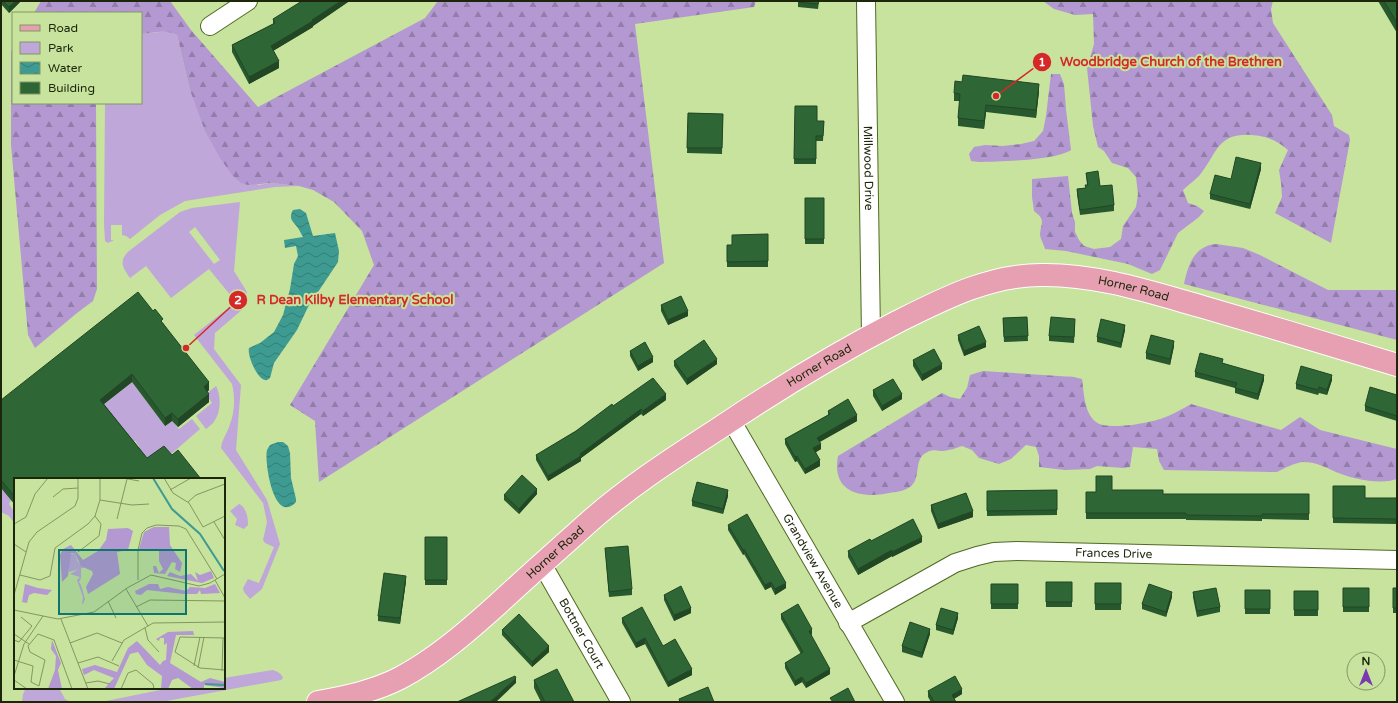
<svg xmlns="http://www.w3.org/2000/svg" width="1398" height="703" font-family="'Varela Round',sans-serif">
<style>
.green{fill:#bfa7d9;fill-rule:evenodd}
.forest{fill:url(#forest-firs)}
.water{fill:url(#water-waves)}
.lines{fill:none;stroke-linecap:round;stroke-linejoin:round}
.minor-casing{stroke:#526927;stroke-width:20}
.major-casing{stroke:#fff;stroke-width:24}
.minor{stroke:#fff;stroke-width:18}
.major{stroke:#e7a0b2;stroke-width:22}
.wall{fill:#28582e}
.shaded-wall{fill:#214725}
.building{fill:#2f6635;stroke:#214725}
.labels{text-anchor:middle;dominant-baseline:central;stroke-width:4;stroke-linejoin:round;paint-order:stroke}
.street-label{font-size:12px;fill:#1c260a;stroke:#c7e39d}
.inset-river{fill:none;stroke:#3e9b92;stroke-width:2}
.inset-road{fill:none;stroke:#839762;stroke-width:1}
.view{fill:#0f766e;fill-opacity:0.15;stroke:#0f766e;stroke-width:2}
.inset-edge{fill:none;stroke:#1c260a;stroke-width:2}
.leader{fill:none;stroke:#d62828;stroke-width:1.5}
.callout-dot{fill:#d62828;stroke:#c7e39d;stroke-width:1.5}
.mark-label{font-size:12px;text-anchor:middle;font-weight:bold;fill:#fff}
.callout-label{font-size:13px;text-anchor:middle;font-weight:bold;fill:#d62828;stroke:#c7e39d;stroke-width:4;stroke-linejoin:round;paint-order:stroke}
</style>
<defs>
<pattern id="forest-firs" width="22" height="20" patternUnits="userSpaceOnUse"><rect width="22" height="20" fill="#b498d2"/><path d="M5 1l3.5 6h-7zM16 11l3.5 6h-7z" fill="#927ca9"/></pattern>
<pattern id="water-waves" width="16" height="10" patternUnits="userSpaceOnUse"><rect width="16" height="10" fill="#3e9b92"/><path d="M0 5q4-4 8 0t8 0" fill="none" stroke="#337e75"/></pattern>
</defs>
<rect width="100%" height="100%" fill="#c7e39d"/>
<!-- green -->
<path class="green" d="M 160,32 L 173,32 L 177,35 L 190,90 L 258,185 L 271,183 L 299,186 L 275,187 L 185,201 L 160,215 L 130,239 L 126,236 L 122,235 L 122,225 L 111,225 L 111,240 L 114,240 L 108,243 L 105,241 L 104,224 L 105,103 L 141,103 L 141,34 Z
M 240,202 L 234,271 L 247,292 L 244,308 L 215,333 L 214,349 L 241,385 L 236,450 L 267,500 L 280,544 L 262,589 L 250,599 L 244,592 L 243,588 L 248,579 L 259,583 L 274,547 L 265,543 L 263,540 L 267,522 L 263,503 L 221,448 C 222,439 228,432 230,424 C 235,412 235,396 232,384 L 194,335 L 236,302 L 209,269 L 171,298 L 146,266 L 130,278 C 123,268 118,261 129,251 L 180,212 L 192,208 ZM 195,227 L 220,260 L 214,264 L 189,232 Z
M 132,382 L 165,426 L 172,421 L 179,429 L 192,419 L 200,429 L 170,455 L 150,461 L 139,451 L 139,446 L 135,441 L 130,440 L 50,446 Z
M 216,386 C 221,394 221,412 215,420 C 213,424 209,426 206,429 L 196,416 L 212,403 L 206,394 Z
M 15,479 L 11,500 L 9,504 L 15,513 L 15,524 L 9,516 L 1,512 L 1,485 Z
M 239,504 L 241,505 C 247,510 248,518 248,525 L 244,529 L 235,525 L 237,519 L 230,511 Z
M 273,670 C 278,672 281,673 283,678 L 281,680 L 161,702 L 101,702 L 170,688 L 224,688 L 224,678 Z
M 26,688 L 59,688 L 65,699 L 70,702 L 22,702 L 23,694 Z"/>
<!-- forest -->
<path class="forest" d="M 41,1 L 170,1 L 191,30 L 258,107 L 425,18 L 438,1 L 756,1 L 754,7 L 635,24 L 664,263 L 319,482 L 315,421 L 290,405 L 374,265 L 362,231 L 334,202 L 313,190 L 299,186 L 271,183 L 248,185 L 241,183 L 232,175 L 220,158 L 205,131 L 190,90 L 177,35 C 167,29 152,33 141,34 L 141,13 L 34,13 Z
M 1043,1 L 1273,1 L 1271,9 L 1273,23 L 1332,115 L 1334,126 L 1349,135 L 1350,140 L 1331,243 L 1275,213 L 1282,197 L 1281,183 L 1279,170 L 1288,150 C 1276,140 1267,136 1251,135 C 1216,133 1217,155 1199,176 C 1194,181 1188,185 1183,190 L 1188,203 L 1197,206 L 1204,211 L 1199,217 L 1178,233 L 1160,270 L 1152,274 L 1128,264 L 1066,251 L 1045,249 C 1044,245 1040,238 1040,234 C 1041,222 1046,220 1034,211 L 1032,197 L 1032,179 L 1068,176 L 1072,213 L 1075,222 L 1075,232 L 1079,240 L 1084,246 L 1094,249 L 1110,247 L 1121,239 L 1123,226 L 1136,207 L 1138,194 L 1136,177 L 1128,168 L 1112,163 L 1104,151 L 1098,147 L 1093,126 L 1087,68 L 1094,44 L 1093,14 L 1075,15 L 1054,9 Z
M 13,48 L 13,103 L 96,103 L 97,289 L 93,301 L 77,313 L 35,348 L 28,335 L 11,145 L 11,51 Z
M 1051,74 L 1060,74 L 1064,84 L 1066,109 L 1071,150 C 1054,161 1001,161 979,162 L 971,161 L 969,154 L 974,147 L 985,145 L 1003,146 L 1021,144 L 1034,141 L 1043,131 L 1046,116 Z
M 1216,244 L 1243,248 L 1260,255 L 1328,290 L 1397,290 L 1397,340 L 1184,284 C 1188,265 1194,246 1216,244 Z
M 983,371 L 1074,377 L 1082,379 C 1084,392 1084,413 1096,422 C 1107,431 1150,423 1163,418 C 1172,415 1182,409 1191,404 L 1281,430 L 1300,417 L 1320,430 L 1397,449 L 1397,479 C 1380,485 1352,479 1336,472 C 1325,467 1316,462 1303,462 C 1294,463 1285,468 1277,472 L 1164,470 L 1159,461 L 1157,449 L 1133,447 L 1130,467 L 1123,468 L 1097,466 L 1090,469 L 1065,470 L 1039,467 L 1039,456 L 1036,447 L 1026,445 L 1011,459 L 999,464 L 979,458 L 972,450 L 962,446 C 956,448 951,450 944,451 C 935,451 933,448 924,454 C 914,462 921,479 910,487 C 904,491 896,492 889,493 C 861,499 831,492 838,456 L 942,393 L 950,397 L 960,399 L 967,388 L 970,375 Z"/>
<!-- water -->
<path class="water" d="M 300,209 L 306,213 L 313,236 L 335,233 L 339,251 L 338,262 L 308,307 L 297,330 L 274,363 L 270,378 C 268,379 267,381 265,380 C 257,379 247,355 249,348 L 260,343 L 274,332 L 283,315 L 290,289 L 294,264 L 298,256 L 296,246 L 285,248 L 284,240 L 303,237 C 301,234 300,231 298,228 C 293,221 288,219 293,210 Z
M 278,442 L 283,442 L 288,446 L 290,453 L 291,478 L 296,499 L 296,502 C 274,526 264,462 267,450 C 268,448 269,447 270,445 Z"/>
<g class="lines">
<!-- minor casing -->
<g class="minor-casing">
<g id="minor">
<path id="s1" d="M 866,1 L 871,335"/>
<path d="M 210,26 L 248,1"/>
<path id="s2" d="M 731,420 L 895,702"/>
<path id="s3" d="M 542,564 L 621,702"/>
<path id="s4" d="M 848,623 L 955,563 L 977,556 L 994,552 L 1017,551 L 1397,560"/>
</g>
</g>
<!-- major casing -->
<g class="major-casing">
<g id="major">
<path id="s5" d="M 318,702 C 346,697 375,691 400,678 C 436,659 468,631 498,604 C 525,579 552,555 580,530 C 622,491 670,460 718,429 C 776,390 835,354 897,322 C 943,299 989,275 1041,275 C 1096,274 1150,292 1203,307 C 1268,326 1332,345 1397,365"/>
</g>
</g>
<!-- minor -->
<use href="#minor" class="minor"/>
<!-- major -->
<use href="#major" class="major"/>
</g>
<!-- wall -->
<path class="wall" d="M 1,1 L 21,1 L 9,13 L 1,4 Z
M 348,1 L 348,2 L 313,26 L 313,27 L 273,51 L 279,68 L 249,84 L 232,52 L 232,45 L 273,24 L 273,19 Z
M 798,1 L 819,1 L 818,9 L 798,7 Z
M 1378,1 L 1397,1 L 1397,33 Z
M 1039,91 L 1036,118 L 986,112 L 984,129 L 958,126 L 958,118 L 960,101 L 954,101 L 954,93 Z
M 795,106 L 817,121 L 824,121 L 823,141 L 816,141 L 816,164 L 794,164 Z
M 688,113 L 723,114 L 722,154 L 687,153 Z
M 1261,169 L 1250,209 L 1210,199 L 1210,194 L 1231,179 Z
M 1086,173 L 1100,186 L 1114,205 L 1114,211 L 1080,215 L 1077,194 L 1077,189 L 1085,188 L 1087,185 Z
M 805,198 L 824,198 L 824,244 L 805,244 Z
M 768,234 L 768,267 L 727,267 L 727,245 L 732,245 Z
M 661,305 L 688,316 L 668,325 L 661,311 Z
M 1027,317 L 1028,341 L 1004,342 L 1003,318 Z
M 163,323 L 209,390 L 207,392 L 209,402 L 178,427 L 172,421 L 165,426 L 132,382 L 104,404 L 147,458 L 172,455 L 201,479 L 15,479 L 15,505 L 1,488 L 1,400 Z
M 1075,324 L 1074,343 L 1049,341 L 1049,336 Z
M 1125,330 L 1121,348 L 1097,342 L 1097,337 Z
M 958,335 L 986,347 L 964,356 L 958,340 Z
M 1174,346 L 1170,365 L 1146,359 L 1146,353 Z
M 630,351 L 653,362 L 638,371 L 630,356 Z
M 913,360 L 942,369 L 922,381 L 913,366 Z
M 674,361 L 717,364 L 687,385 L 674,366 Z
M 1223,363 L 1264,380 L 1258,400 L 1235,393 L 1235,388 L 1195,377 L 1195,372 Z
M 1332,380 L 1327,395 L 1319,393 L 1318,395 L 1296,389 L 1296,384 Z
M 873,390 L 902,399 L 882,411 L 873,396 Z
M 1397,395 L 1397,421 L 1365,411 L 1365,406 Z
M 666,400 L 643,416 L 641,414 L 581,458 L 581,461 L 548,481 L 536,460 L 536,455 L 576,431 L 613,406 Z
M 828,411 L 857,421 L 820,442 L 821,449 L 816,452 L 820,466 L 805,474 L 797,461 L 795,462 L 785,444 L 785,439 L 828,415 Z
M 1333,486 L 1365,498 L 1397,498 L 1397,524 L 1333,523 Z
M 1057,490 L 1057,515 L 987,516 L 987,491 Z
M 1112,490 L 1163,494 L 1309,494 L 1309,520 L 1262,519 L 1262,521 L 1186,520 L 1186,519 L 1086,519 L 1086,492 L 1096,492 Z
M 537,494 L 519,514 L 504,500 L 504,495 Z
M 728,496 L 723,514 L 692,506 L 692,501 Z
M 931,505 L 973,517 L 938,529 L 931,511 Z
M 728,525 L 786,588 L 775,595 L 771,587 L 765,590 L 744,554 L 743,555 L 728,530 Z
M 425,537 L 447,537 L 447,585 L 425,585 Z
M 871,541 L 922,542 L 892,557 L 892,556 L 858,575 L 848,557 L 848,551 Z
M 605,548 L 632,589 L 632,595 L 609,597 Z
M 406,581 L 400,624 L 378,621 L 378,616 Z
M 1046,582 L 1072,582 L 1072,607 L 1046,607 Z
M 1095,583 L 1121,583 L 1121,610 L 1095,610 Z
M 991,584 L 1018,584 L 1018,609 L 991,609 Z
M 1343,588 L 1369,588 L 1369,612 L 1343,612 Z
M 1393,588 L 1397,588 L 1397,613 L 1393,613 Z
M 1245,590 L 1270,590 L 1270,614 L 1245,614 Z
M 1294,591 L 1318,591 L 1318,616 L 1294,616 Z
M 1193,592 L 1220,607 L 1220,612 L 1197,617 L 1193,597 Z
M 664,595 L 691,613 L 674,621 L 664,600 Z
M 1172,597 L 1166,617 L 1142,609 L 1142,604 Z
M 781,614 L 812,634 L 811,635 L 830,674 L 806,688 L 802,682 L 795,686 L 785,668 L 785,663 L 801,654 L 781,619 Z
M 622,618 L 663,646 L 692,675 L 668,687 L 645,644 L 636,648 L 622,623 Z
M 958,618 L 953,635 L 936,630 L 936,625 Z
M 502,630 L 549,652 L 532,667 L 502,635 Z
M 930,634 L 922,658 L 902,652 L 902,646 Z
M 534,680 L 574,702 L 541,702 L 534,688 Z
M 928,691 L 962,694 L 954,699 L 956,702 L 931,702 L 928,697 Z"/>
<!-- shaded-wall -->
<path class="shaded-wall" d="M 16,1 L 21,1 L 9,13 L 9,7 Z
M 341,1 L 348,1 L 348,2 L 313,26 L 313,27 L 271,52 L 271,46 Z
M 279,61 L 279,68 L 249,84 L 249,77 Z
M 1039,84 L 1039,91 L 1036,118 L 1036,110 Z
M 986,105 L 986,112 L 984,129 L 984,121 Z
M 1261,163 L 1261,169 L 1250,209 L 1250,204 Z
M 688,311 L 688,316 L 668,325 L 668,320 Z
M 1125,325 L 1125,330 L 1121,348 L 1121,343 Z
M 1174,341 L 1174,346 L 1170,365 L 1170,359 Z
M 986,342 L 986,347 L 964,356 L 964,351 Z
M 653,357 L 653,362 L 638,371 L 638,366 Z
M 717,359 L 717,364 L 687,385 L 687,379 Z
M 942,364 L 942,369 L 922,381 L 922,375 Z
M 132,374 L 132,382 L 100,407 L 100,400 Z
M 1264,375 L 1264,380 L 1258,400 L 1258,394 Z
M 1332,375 L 1332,380 L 1327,395 L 1327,390 Z
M 209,382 L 209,390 L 204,395 L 204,387 Z
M 209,394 L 209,402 L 178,427 L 178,419 Z
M 666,394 L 666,400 L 643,416 L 643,411 Z
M 902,394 L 902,399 L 882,411 L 882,406 Z
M 641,409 L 641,414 L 581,458 L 581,461 L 548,481 L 548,476 L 580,454 Z
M 172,413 L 172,421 L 165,426 L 165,418 Z
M 857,415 L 857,421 L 817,443 L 817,438 Z
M 821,444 L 821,449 L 813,454 L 813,448 Z
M 797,456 L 797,461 L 795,462 L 795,457 Z
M 820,460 L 820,466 L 805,474 L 805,469 Z
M 537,489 L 537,494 L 519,514 L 519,509 Z
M 728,490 L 728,496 L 723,514 L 723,509 Z
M 973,511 L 973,517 L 938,529 L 938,524 Z
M 922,537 L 922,542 L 892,557 L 892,552 Z
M 744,549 L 744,554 L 743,555 L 743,550 Z
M 892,550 L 892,556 L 858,575 L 858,569 Z
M 406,576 L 406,581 L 400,624 L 400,618 Z
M 771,582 L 771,587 L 765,590 L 765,585 Z
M 786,583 L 786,588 L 775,595 L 775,589 Z
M 1172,592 L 1172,597 L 1166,617 L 1166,612 Z
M 691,608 L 691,613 L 674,621 L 674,615 Z
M 958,613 L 958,618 L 953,635 L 953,630 Z
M 812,629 L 812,634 L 809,636 L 809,631 Z
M 930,629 L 930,634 L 922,658 L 922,653 Z
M 645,638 L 645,644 L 636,648 L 636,643 Z
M 549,646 L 549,652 L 532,667 L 532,662 Z
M 692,669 L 692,675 L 668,687 L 668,682 Z
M 830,669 L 830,674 L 806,688 L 806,683 Z
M 802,677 L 802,682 L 795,686 L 795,681 Z
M 516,678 L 516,683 L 496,702 L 490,702 Z
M 962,689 L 962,694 L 952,700 L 952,695 Z"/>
<!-- building -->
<path class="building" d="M 3,1 L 16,1 L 9,7 Z
M 302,1 L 341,1 L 312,20 L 313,21 L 271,46 L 279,61 L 249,77 L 232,45 L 275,23 L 273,19 Z
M 798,1 L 819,1 L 818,4 L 798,2 Z
M 1384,1 L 1397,1 L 1397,23 Z
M 963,75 L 1039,84 L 1036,110 L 986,105 L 984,121 L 958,118 L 960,94 L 954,93 L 955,81 L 962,82 Z
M 795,106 L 817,106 L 817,121 L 824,121 L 823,136 L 816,136 L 816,159 L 794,159 Z
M 688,113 L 723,114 L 722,148 L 687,148 Z
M 1236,157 L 1261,163 L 1250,204 L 1210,194 L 1215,175 L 1231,179 Z
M 1098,171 L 1100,186 L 1112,185 L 1114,205 L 1080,210 L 1077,189 L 1086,188 L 1085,185 L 1088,185 L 1086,173 Z
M 805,198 L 824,198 L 824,239 L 805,239 Z
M 768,234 L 768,261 L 727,262 L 727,245 L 732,245 L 732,235 Z
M 138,292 L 153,311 L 155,309 L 163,319 L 161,321 L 209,382 L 204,387 L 209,394 L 178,419 L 172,413 L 165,418 L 132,374 L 100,400 L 147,458 L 164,446 L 172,455 L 178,450 L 201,479 L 15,479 L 15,497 L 1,480 L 1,400 Z
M 681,296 L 688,311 L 668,320 L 661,305 Z
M 1027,317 L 1028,336 L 1004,337 L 1003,318 Z
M 1051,317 L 1075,319 L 1074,337 L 1049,336 Z
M 1101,319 L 1125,325 L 1121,343 L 1097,337 Z
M 979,326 L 986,342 L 964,351 L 958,335 Z
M 1151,335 L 1174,341 L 1170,359 L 1146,353 Z
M 704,340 L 717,359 L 687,379 L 674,361 Z
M 645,342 L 653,357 L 638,366 L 630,351 Z
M 934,349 L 942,364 L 922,375 L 913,360 Z
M 1200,353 L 1223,359 L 1222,363 L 1264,375 L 1258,394 L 1235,388 L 1237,383 L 1195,372 Z
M 1301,366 L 1332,375 L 1327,390 L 1319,387 L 1318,390 L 1296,384 Z
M 653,378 L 666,394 L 643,411 L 641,409 L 580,454 L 581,456 L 548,476 L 536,455 L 576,431 L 612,404 L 613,406 Z
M 893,379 L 902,394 L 882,406 L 873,390 Z
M 1370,387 L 1397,395 L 1397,400 L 1396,403 L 1397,403 L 1397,416 L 1365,406 Z
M 848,399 L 857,415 L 817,438 L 821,444 L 813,448 L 820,460 L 805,469 L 797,456 L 795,457 L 785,439 L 830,414 L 828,411 Z
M 522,475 L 537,489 L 519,509 L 504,495 Z
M 1096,476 L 1112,476 L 1112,490 L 1163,490 L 1163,494 L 1309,494 L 1309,514 L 1262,514 L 1262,516 L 1186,515 L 1186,513 L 1086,513 L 1086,492 L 1096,492 Z
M 697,482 L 728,490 L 723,509 L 692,501 Z
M 1333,486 L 1365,486 L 1365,498 L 1397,498 L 1397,519 L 1333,518 Z
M 1057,490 L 1057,510 L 987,511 L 987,491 Z
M 966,493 L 973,511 L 938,524 L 931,505 Z
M 747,514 L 786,583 L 775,589 L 771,582 L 765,585 L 744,549 L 743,550 L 728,525 Z
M 913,519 L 922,537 L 892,552 L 892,550 L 858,569 L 848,551 L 870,539 L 871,541 Z
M 425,537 L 447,537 L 447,580 L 425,580 Z
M 628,546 L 632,589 L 609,592 L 605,548 Z
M 384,573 L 406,576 L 400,618 L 378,616 Z
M 1046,582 L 1072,582 L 1072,602 L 1046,602 Z
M 1095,583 L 1121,583 L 1121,604 L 1095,604 Z
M 991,584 L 1018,584 L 1018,604 L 991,604 Z
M 1149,584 L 1172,592 L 1166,612 L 1142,604 Z
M 681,586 L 691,608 L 674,615 L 664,595 Z
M 1216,588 L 1220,607 L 1197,611 L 1193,592 Z
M 1343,588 L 1369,588 L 1369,607 L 1343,607 Z
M 1393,588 L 1397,588 L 1397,608 L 1393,608 Z
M 1245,590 L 1270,590 L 1270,609 L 1245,609 Z
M 1294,591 L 1318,591 L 1318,610 L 1294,610 Z
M 798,604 L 812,629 L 809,631 L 830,669 L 806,683 L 802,677 L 795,681 L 785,663 L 803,652 L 781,614 Z
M 642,607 L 663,646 L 675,639 L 692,669 L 668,682 L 645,638 L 636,643 L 622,618 Z
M 941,608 L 958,613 L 953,630 L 936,625 Z
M 519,614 L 549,646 L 532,662 L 502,630 Z
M 910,622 L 930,629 L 922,653 L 902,646 Z
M 557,669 L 574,702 L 545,702 L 534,680 Z
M 515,676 L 516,678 L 490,702 L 457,702 Z
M 955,676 L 962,689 L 952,695 L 956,702 L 934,702 L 928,691 Z
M 708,687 L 714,702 L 680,702 L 679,699 Z
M 848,688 L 855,702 L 833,702 L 830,698 Z"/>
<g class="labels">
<!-- street labels -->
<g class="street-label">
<text stroke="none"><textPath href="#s1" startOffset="167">Millwood Drive</textPath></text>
<text stroke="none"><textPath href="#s5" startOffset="946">Horner Road</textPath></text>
<text stroke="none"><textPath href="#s5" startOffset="610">Horner Road</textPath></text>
<text stroke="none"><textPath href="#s5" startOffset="286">Horner Road</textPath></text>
<text stroke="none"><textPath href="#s4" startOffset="283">Frances Drive</textPath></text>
<text stroke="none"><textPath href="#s2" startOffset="163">Grandview Avenue</textPath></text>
<text stroke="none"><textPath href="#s3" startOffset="80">Bottner Court</textPath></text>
</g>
</g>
<!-- overview -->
<g transform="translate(14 478)">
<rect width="211" height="211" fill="#c7e39d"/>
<path d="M 61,75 L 64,84 L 72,89 L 55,94 L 55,76 ZM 67,90 L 67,100 L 65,104 L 67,107 L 71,121 L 69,126 L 68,126 L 69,119 L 63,102 L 66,99 L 56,96 Z" fill="#bfa7d9"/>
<path d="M 140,49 L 155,49 L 156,67 L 168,85 L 166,94 L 161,91 L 162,85 L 158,84 L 151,96 L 140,95 L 139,88 L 142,88 L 145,95 L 149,91 L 145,83 L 145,73 L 125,71 L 130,54 ZM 114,50 L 119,53 L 114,72 L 103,74 L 106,96 L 74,116 L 72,109 L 79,96 L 78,93 L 67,88 L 61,75 L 57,75 L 54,98 L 48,104 L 46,77 L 49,71 L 57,67 L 69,82 L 84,73 L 92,62 L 94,51 ZM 197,93 L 200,100 L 188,105 L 153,98 L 156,94 L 166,98 L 177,96 L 184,103 L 181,94 L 186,97 ZM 11,106 L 24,110 L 38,112 L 33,117 L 20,115 L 15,117 L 13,125 L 8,124 ZM 135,106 L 144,106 L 146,111 L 154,109 L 172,113 L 176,109 L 191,110 L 201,106 L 206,115 L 187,116 L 186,112 L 183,116 L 170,116 L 133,112 L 127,117 L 122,116 L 121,113 ZM 179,153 L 180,157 L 162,157 L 156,185 L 187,204 L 196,200 L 211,204 L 211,210 L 190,207 L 190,211 L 179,211 L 164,200 L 158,202 L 154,211 L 147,211 L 148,198 L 133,187 L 124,174 L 116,176 L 100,211 L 90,211 L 100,200 L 80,192 L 70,197 L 68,191 L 81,187 L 103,194 L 114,170 L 123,163 L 146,187 L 149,183 L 152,182 L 153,165 L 150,167 L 150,160 L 146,160 L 145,163 L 142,161 L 154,154 ZM 38,162 L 47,185 L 44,192 L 48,211 L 34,211 L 41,192 L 42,178 L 37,171 Z" fill="#b498d2"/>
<path class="inset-river" d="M 139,0 L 158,31 L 186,56 L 210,93M 191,206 L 211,207"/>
<path class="inset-road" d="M 109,0 L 125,3M 150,0 L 159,15 L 175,25 L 189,49 L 211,38M 156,12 L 177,0M 39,19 L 49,11 L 64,10M 86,22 L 118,27 L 135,26M 174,24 L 182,17 L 211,6M 103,41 L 113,1M 200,44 L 211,62M 0,46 L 12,39 L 21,16 L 34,0M 0,66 L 12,74M 64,74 L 85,58 L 87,46 L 81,38M 6,97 L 26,102 L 36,98 L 41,70 L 74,46 L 81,38 L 86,22 L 86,0M 124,102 L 124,72 L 128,55 L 133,50 L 142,47 L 165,48 L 172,51 L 203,101M 201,102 L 211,120M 112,111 L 134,148M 0,117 L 15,64 L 23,54 L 61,28 L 64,20 L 64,0M 94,123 L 102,140M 122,129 L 136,122 L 211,123M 0,132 L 29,138M 47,141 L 74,211M 131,150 L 134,162 L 145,174M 0,156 L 15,166M 211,160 L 166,159 L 161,174 L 186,190 L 211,192M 0,162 L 5,164 L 18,148 L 7,139M 56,165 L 83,155 L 108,165M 14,168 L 24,156 L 40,162 L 58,211M 0,182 L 19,188 L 17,204 L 25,208 L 31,182 L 16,174 L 14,168M 98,183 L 110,162 L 139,145 L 211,144M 64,185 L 84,179 L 105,188M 180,188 L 186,159M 184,190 L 190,159M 208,193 L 209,160M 0,198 L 10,166 L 29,138 L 44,141 L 80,134 L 113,110 L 137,97 L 185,108 L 196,105 L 211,96M 0,202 L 13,211M 72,205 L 84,203 L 96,206M 107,211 L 114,195 L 122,192 L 139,206 L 140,211"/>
<path class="view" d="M 45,72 L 172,72 L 172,136 L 45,136 Z"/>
<rect width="211" height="211" class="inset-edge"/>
</g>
<!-- callouts -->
<path class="leader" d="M996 96L1042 62M186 348L238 300"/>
<g class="callout-dot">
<circle cx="996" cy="96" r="4"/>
<circle cx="186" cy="348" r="4"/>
<circle cx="1042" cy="62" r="10"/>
<circle cx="238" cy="300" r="10"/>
</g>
<g class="mark-label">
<text x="1042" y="66">1</text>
<text x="238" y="304">2</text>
</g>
<g class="callout-label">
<text x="1171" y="66">Woodbridge Church of the Brethren</text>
<text x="355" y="304">R Dean Kilby Elementary School</text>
</g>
<!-- border -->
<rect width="1398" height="703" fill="none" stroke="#1c260a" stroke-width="4"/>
<!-- legend -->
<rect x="12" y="12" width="130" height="92" fill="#c7e39d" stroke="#839762"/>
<rect x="20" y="25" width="20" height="6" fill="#e7a0b2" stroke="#839762"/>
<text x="48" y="32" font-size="12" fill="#1c260a">Road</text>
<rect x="20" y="42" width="20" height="12" fill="#bfa7d9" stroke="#839762"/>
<text x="48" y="52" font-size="12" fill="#1c260a">Park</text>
<rect x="20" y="62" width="20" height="12" fill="url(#water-waves)" stroke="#839762"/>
<text x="48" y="72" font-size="12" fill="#1c260a">Water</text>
<rect x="20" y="82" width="20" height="12" fill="#2f6635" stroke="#839762"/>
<text x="48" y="92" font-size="12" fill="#1c260a">Building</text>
<!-- north arrow -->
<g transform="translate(1366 671)"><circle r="19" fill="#c7e39d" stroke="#839762"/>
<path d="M0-3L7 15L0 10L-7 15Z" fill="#7a3aaf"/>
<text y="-6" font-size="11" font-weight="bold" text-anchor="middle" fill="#1c260a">N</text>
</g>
</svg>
